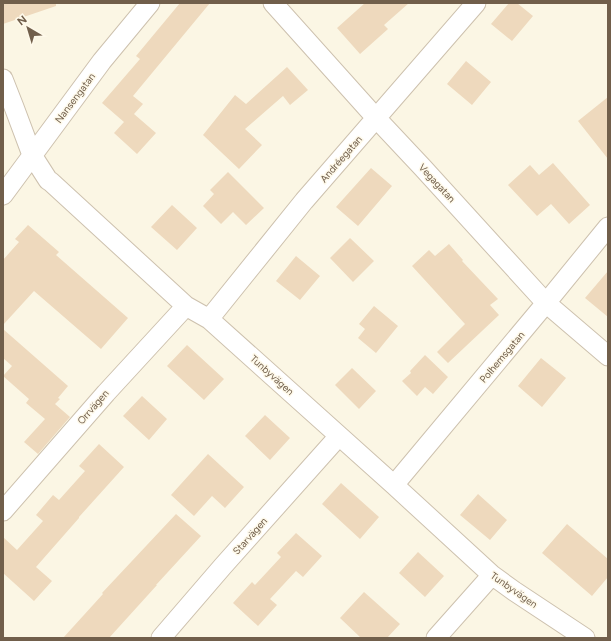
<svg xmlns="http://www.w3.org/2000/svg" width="611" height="641" font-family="Figtree,sans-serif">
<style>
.building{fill:#eed9bd}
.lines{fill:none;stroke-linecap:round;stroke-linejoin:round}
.minor-casing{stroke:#cdc1ae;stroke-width:21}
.minor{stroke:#fff;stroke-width:19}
.labels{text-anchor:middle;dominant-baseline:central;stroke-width:3;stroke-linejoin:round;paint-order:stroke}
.street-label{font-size:10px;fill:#715f4b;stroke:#fef9ea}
</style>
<rect width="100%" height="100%" fill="#fbf6e4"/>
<!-- building -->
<path class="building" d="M 3,3 L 56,3 L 56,6 L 3,24 Z
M 180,3 L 210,3 L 133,96 L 143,104 L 134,114 L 156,133 L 137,154 L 114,133 L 124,122 L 102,103 L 140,59 L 136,56 Z
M 365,3 L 409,3 L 384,25 L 388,29 L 360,54 L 337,28 Z
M 509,3 L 517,3 L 533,16 L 512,41 L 491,24 Z
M 466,61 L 491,82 L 472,105 L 447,84 Z
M 287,67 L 308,90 L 290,105 L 283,96 L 245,129 L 262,145 L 239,169 L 203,135 L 235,95 L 246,104 Z
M 608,97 L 608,159 L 578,121 Z
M 553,163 L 590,205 L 569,224 L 551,204 L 537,216 L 508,185 L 530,165 L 539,175 Z
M 371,168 L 392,186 L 358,226 L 336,207 Z
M 228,172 L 264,208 L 246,225 L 233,212 L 221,224 L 203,206 L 214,194 L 210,190 Z
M 172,205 L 197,228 L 177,250 L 151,227 Z
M 28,225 L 59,252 L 56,255 L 128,318 L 101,349 L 34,291 L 3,325 L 3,260 L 19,242 L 15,239 Z
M 350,238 L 374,261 L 353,282 L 330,258 Z
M 449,244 L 463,260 L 462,261 L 498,299 L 490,305 L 499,315 L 448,363 L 437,352 L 465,324 L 412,266 L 429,250 L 435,256 Z
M 296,256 L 320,276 L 300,300 L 276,281 Z
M 608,271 L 608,317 L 585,298 Z
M 374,306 L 398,326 L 376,353 L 358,338 L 365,329 L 359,324 Z
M 3,329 L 68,386 L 58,398 L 60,399 L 55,404 L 70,417 L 38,454 L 24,442 L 45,419 L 26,403 L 29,399 L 3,376 L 12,366 L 3,358 Z
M 187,345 L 224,379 L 204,400 L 167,366 Z
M 425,355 L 448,377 L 433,394 L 425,387 L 417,396 L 402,381 L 411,373 L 410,371 Z
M 541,358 L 566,378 L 542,407 L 518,386 Z
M 352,368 L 376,391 L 359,409 L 335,385 Z
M 142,396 L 167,419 L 149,440 L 123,416 Z
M 265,415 L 290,438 L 270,460 L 245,436 Z
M 99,444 L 124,467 L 79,517 L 79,518 L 36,567 L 52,581 L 34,601 L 3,573 L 3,537 L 17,550 L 43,521 L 36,515 L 53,495 L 59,500 L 85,471 L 79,466 Z
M 208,454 L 244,487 L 225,508 L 212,496 L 194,516 L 171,495 Z
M 341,483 L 379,517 L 360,539 L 322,504 Z
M 478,494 L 507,520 L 490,540 L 460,515 Z
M 176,514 L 201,536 L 156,585 L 157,585 L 109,638 L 63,638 L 103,594 L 102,593 Z
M 567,524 L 608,559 L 608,577 L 592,596 L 542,553 Z
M 296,533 L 322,556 L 303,577 L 296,571 L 270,599 L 277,605 L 258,626 L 233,603 L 252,582 L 255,585 L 281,557 L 277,553 Z
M 418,552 L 444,576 L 425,597 L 399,573 Z
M 364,592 L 400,624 L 387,638 L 361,638 L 340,618 Z"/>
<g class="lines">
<!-- minor casing -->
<g class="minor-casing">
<path id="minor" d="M 273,3 L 377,119 L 423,168 L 546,303 L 608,356
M 3,79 L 14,107 L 32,155 L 48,180 L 51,182 L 186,306 L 209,319 L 394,485 L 492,575 L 514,591 L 585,638
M 3,195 L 102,61 L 150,3
M 209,319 L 304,201 L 476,3
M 394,485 L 546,303 L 608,227
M 3,511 L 106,393 L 186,306
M 161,638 L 223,566 L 339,436
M 436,638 L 492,575"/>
</g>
<!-- minor -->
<use href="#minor" class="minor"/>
</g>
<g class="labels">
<!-- street labels -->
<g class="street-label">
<text transform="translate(75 98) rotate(-53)">Nansengatan</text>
<text transform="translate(341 159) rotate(-49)">Andréegatan</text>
<text transform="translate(437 183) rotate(47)">Vegagatan</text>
<text transform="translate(502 357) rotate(-50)">Polhemsgatan</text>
<text transform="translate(272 375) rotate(42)">Tunbyvägen</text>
<text transform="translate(93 407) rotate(-49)">Orrvägen</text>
<text transform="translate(250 536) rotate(-48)">Starvägen</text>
<text transform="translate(514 590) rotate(35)">Tunbyvägen</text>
</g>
</g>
<!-- border -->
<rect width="611" height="641" fill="none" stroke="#715f4b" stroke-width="8"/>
<!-- north arrow -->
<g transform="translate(28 28) rotate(322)" stroke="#fef9ea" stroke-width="3" paint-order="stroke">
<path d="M0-3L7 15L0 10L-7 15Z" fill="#715f4b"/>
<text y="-6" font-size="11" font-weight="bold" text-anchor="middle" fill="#715f4b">N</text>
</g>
</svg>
